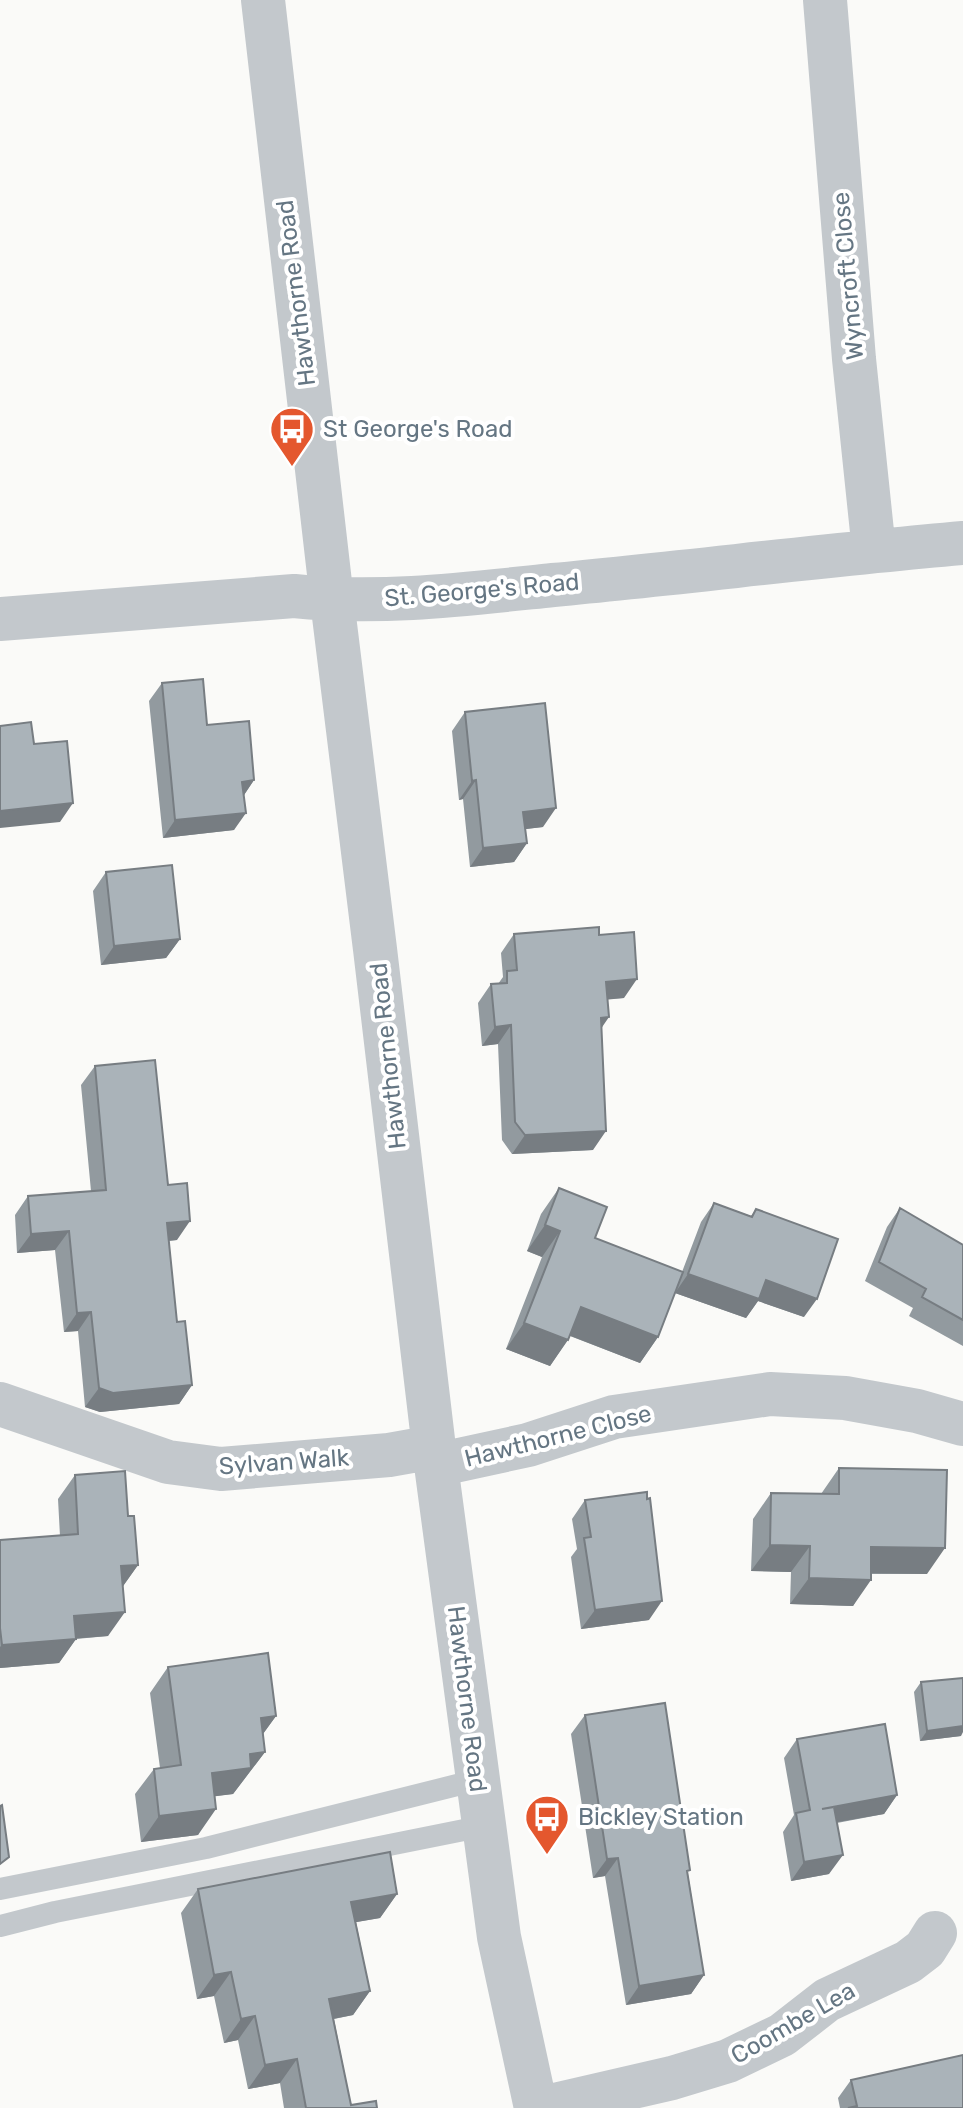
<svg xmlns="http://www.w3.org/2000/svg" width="963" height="2108" font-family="Rubik,sans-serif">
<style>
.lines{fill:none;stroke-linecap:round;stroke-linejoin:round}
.service{stroke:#c3c8cc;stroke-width:22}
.minor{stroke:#c3c8cc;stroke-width:44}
.wall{fill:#929a9f}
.shaded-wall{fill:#777d82}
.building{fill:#aab3b9;stroke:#777d82;stroke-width:2}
.labels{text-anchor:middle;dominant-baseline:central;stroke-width:8;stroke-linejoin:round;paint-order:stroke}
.street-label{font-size:24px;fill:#657683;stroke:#fff}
.poi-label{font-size:24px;fill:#657683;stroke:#fff;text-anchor:start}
</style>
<rect width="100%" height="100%" fill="#fafaf8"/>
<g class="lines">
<!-- service -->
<path class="service" d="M 0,1889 L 206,1848 L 477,1780
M 0,1926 L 55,1912 L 484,1826"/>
<!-- minor -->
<path class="minor" d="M 263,0 L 332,600 L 375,949 L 436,1465 L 499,1937 L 536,2108
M 825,0 L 854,359 L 874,551
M 0,619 L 294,596 C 380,605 467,594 553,585 C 690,572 826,555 963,543
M 0,1404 L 168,1462 L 221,1469 L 389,1455 L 434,1447
M 436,1465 L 528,1445 L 614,1417 L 770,1394 L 845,1398 L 917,1411 L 963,1424
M 542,2108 L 672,2078 L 728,2061 L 782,2035 L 827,2000 L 908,1962 L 925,1949 L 935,1933"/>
</g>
<!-- wall -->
<path class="wall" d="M 162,683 L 207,725 L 254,780 L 244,795 L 234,830 L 163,838 L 149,701 Z
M 465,712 L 543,827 L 525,829 L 527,843 L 514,862 L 470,867 L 463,799 L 459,800 L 452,731 Z
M 106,872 L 180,939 L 166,958 L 101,965 L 93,891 Z
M 514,934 L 599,935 L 624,998 L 607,999 L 602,1028 L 593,1150 L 512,1154 L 502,1140 L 498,1044 L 482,1046 L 478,1003 L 491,984 L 498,984 L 503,977 L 501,953 Z
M 95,1066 L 168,1185 L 177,1240 L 169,1241 L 177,1322 L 192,1385 L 179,1404 L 100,1412 L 85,1407 L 78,1331 L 64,1332 L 55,1250 L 17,1253 L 15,1215 L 28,1196 L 91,1191 L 81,1085 Z
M 559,1188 L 595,1238 L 682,1272 L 701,1222 L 714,1203 L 751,1216 L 756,1209 L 804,1317 L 758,1301 L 746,1318 L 675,1293 L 658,1337 L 640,1363 L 570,1336 L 550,1366 L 506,1349 L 542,1257 L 527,1251 L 541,1214 Z
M 900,1208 L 963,1245 L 963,1346 L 909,1316 L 913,1308 L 865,1281 L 887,1227 Z
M 839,1468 L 927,1574 L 871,1574 L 853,1606 L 790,1604 L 791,1572 L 751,1571 L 753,1519 L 771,1493 L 821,1494 Z
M 75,1475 L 128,1516 L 138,1565 L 123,1586 L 108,1636 L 76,1639 L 59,1663 L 0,1668 L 0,1540 L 60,1536 L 58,1499 Z
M 585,1500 L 649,1620 L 581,1629 L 571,1557 L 577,1549 L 572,1519 Z
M 168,1667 L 276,1716 L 263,1734 L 265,1752 L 233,1794 L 215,1796 L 198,1835 L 141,1842 L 135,1794 L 154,1769 L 160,1768 L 150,1693 Z
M 921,1682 L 961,1736 L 920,1741 L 914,1692 Z
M 585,1715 L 688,1874 L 704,1975 L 691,1994 L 626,2005 L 605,1876 L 593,1878 L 571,1734 Z
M 797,1739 L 897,1795 L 884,1814 L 837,1823 L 829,1874 L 791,1881 L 783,1832 L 794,1815 L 784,1758 Z
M 198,1889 L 397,1894 L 380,1918 L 356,1922 L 370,1991 L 353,2015 L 334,2019 L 351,2105 L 377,2108 L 284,2108 L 280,2083 L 248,2089 L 238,2040 L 224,2043 L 214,1996 L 197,1999 L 181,1913 Z
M 851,2080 L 963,2108 L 840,2108 L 838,2098 Z"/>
<!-- shaded-wall -->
<path class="shaded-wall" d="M 254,780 L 242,798 L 242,782 Z
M 476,780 L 463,799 L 459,800 L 472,781 Z
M 73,803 L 60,822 L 0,828 L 0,811 Z
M 556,808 L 543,827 L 510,831 L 523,812 Z
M 246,813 L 234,830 L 163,838 L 175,820 Z
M 527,843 L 514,862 L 470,867 L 483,848 Z
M 180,939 L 166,958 L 101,965 L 114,946 Z
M 637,979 L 624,998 L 593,1001 L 606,982 Z
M 609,1017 L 596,1036 L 601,1018 Z
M 511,1025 L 498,1044 L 482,1046 L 495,1027 Z
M 606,1131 L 593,1150 L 512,1154 L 525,1135 Z
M 190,1221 L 177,1240 L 154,1242 L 167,1223 Z
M 545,1225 L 560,1231 L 542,1257 L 527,1251 Z
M 69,1231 L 55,1250 L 17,1253 L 31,1234 Z
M 688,1274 L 766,1280 L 817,1299 L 804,1317 L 758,1301 L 746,1318 L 675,1293 Z
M 581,1307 L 658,1337 L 640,1363 L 563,1333 Z
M 91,1312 L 78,1331 L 64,1332 L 77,1313 Z
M 524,1323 L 568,1340 L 550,1366 L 506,1349 Z
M 192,1385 L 179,1404 L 100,1412 L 85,1407 L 99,1388 Z
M 770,1545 L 810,1546 L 791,1572 L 751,1571 Z
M 871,1547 L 945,1548 L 927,1574 L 853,1573 Z
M 138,1565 L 121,1589 L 121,1566 Z
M 809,1578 L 871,1580 L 853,1606 L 790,1604 Z
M 662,1601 L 649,1620 L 581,1629 L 595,1610 Z
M 125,1612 L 108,1636 L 57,1640 L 74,1616 Z
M 76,1639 L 59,1663 L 0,1668 L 0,1647 L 2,1645 Z
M 276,1716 L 257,1742 L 261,1718 Z
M 963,1726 L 963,1732 L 961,1736 L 920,1741 L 927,1731 Z
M 265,1752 L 233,1794 L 194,1799 L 212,1773 L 250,1754 Z
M 897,1795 L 884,1814 L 809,1827 L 822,1809 Z
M 216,1809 L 198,1835 L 141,1842 L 159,1816 Z
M 843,1855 L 829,1874 L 791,1881 L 804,1862 Z
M 618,1858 L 605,1876 L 593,1878 L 607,1859 Z
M 397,1894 L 380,1918 L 334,1926 L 351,1902 Z
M 231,1972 L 214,1996 L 197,1999 L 214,1975 Z
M 704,1975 L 691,1994 L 626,2005 L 639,1986 Z
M 370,1991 L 353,2015 L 312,2023 L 329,1999 Z
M 255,2016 L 238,2040 L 224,2043 L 241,2019 Z
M 297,2059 L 280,2083 L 248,2089 L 265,2065 Z"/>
<!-- building -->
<path class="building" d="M 203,679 L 207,725 L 249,721 L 254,780 L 242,782 L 246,813 L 175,820 L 162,683 Z
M 545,703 L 556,808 L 523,812 L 527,843 L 483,848 L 476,780 L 472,781 L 465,712 Z
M 31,722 L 34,744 L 67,741 L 73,803 L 0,811 L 0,726 Z
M 172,865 L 180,939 L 114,946 L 106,872 Z
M 599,927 L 599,935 L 634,932 L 637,979 L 606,982 L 609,1017 L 601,1018 L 606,1131 L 525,1135 L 515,1122 L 511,1025 L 495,1027 L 491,984 L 507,983 L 507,971 L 517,970 L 514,934 Z
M 155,1060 L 168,1185 L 187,1183 L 190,1221 L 167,1223 L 177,1322 L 185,1321 L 192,1385 L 113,1393 L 99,1388 L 91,1312 L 77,1313 L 69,1231 L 31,1234 L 28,1196 L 106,1190 L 95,1066 Z
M 559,1188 L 607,1207 L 595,1238 L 683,1272 L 658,1337 L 581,1307 L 568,1340 L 524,1323 L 560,1231 L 545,1225 Z
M 714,1203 L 752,1217 L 756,1209 L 838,1239 L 817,1299 L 766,1280 L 759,1299 L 688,1274 Z
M 900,1208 L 963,1245 L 963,1320 L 922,1297 L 926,1289 L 879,1262 Z
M 839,1468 L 947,1470 L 945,1548 L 871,1547 L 871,1580 L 809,1578 L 810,1546 L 770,1545 L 771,1493 L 839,1494 Z
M 125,1471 L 128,1516 L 134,1516 L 138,1565 L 121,1566 L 125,1612 L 74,1616 L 76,1639 L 2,1645 L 0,1628 L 0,1540 L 78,1534 L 75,1475 Z
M 647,1492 L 647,1499 L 650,1498 L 662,1601 L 595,1610 L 584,1538 L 591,1537 L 585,1500 Z
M 268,1653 L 276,1716 L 261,1718 L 265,1752 L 250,1754 L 251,1768 L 212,1773 L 216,1809 L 159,1816 L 154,1769 L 181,1765 L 168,1667 Z
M 963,1678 L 963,1726 L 927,1731 L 921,1682 Z
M 665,1703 L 690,1870 L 687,1871 L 704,1975 L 639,1986 L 618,1858 L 607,1859 L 585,1715 Z
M 885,1724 L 897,1795 L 822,1809 L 834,1807 L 843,1855 L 804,1862 L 796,1813 L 810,1810 L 797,1739 Z
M 2,1805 L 9,1857 L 0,1864 L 0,1806 Z
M 390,1852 L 397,1894 L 351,1902 L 370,1991 L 329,1999 L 351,2105 L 376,2101 L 377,2108 L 306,2108 L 297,2059 L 265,2065 L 255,2016 L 241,2019 L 231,1972 L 214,1975 L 198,1889 Z
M 963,2055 L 963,2108 L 848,2108 L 857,2106 L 851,2080 Z"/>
<!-- icons -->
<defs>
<g id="bus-pin" transform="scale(2.3)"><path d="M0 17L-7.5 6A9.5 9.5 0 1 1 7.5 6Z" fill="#e4572e" stroke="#fff"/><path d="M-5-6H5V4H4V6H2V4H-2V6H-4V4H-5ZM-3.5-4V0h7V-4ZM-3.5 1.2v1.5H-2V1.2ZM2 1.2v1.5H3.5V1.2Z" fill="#fff"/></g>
</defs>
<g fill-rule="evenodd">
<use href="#bus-pin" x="292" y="429"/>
<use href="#bus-pin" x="547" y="1817"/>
</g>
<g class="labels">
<!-- street labels -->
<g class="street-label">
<text transform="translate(848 276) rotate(-95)">Wyncroft Close</text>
<text transform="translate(296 293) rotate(-97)">Hawthorne Road</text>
<text transform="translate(482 590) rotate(-5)">St. George's Road</text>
<text transform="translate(388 1056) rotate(-96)">Hawthorne Road</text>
<text transform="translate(558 1436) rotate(-14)">Hawthorne Close</text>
<text transform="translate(284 1462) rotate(-4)">Sylvan Walk</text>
<text transform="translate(467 1699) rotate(83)">Hawthorne Road</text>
<text transform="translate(793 2023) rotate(-30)">Coombe Lea</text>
</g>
<!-- poi labels -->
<g class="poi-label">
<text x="323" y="429">St George's Road</text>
<text x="578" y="1817">Bickley Station</text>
</g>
</g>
</svg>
